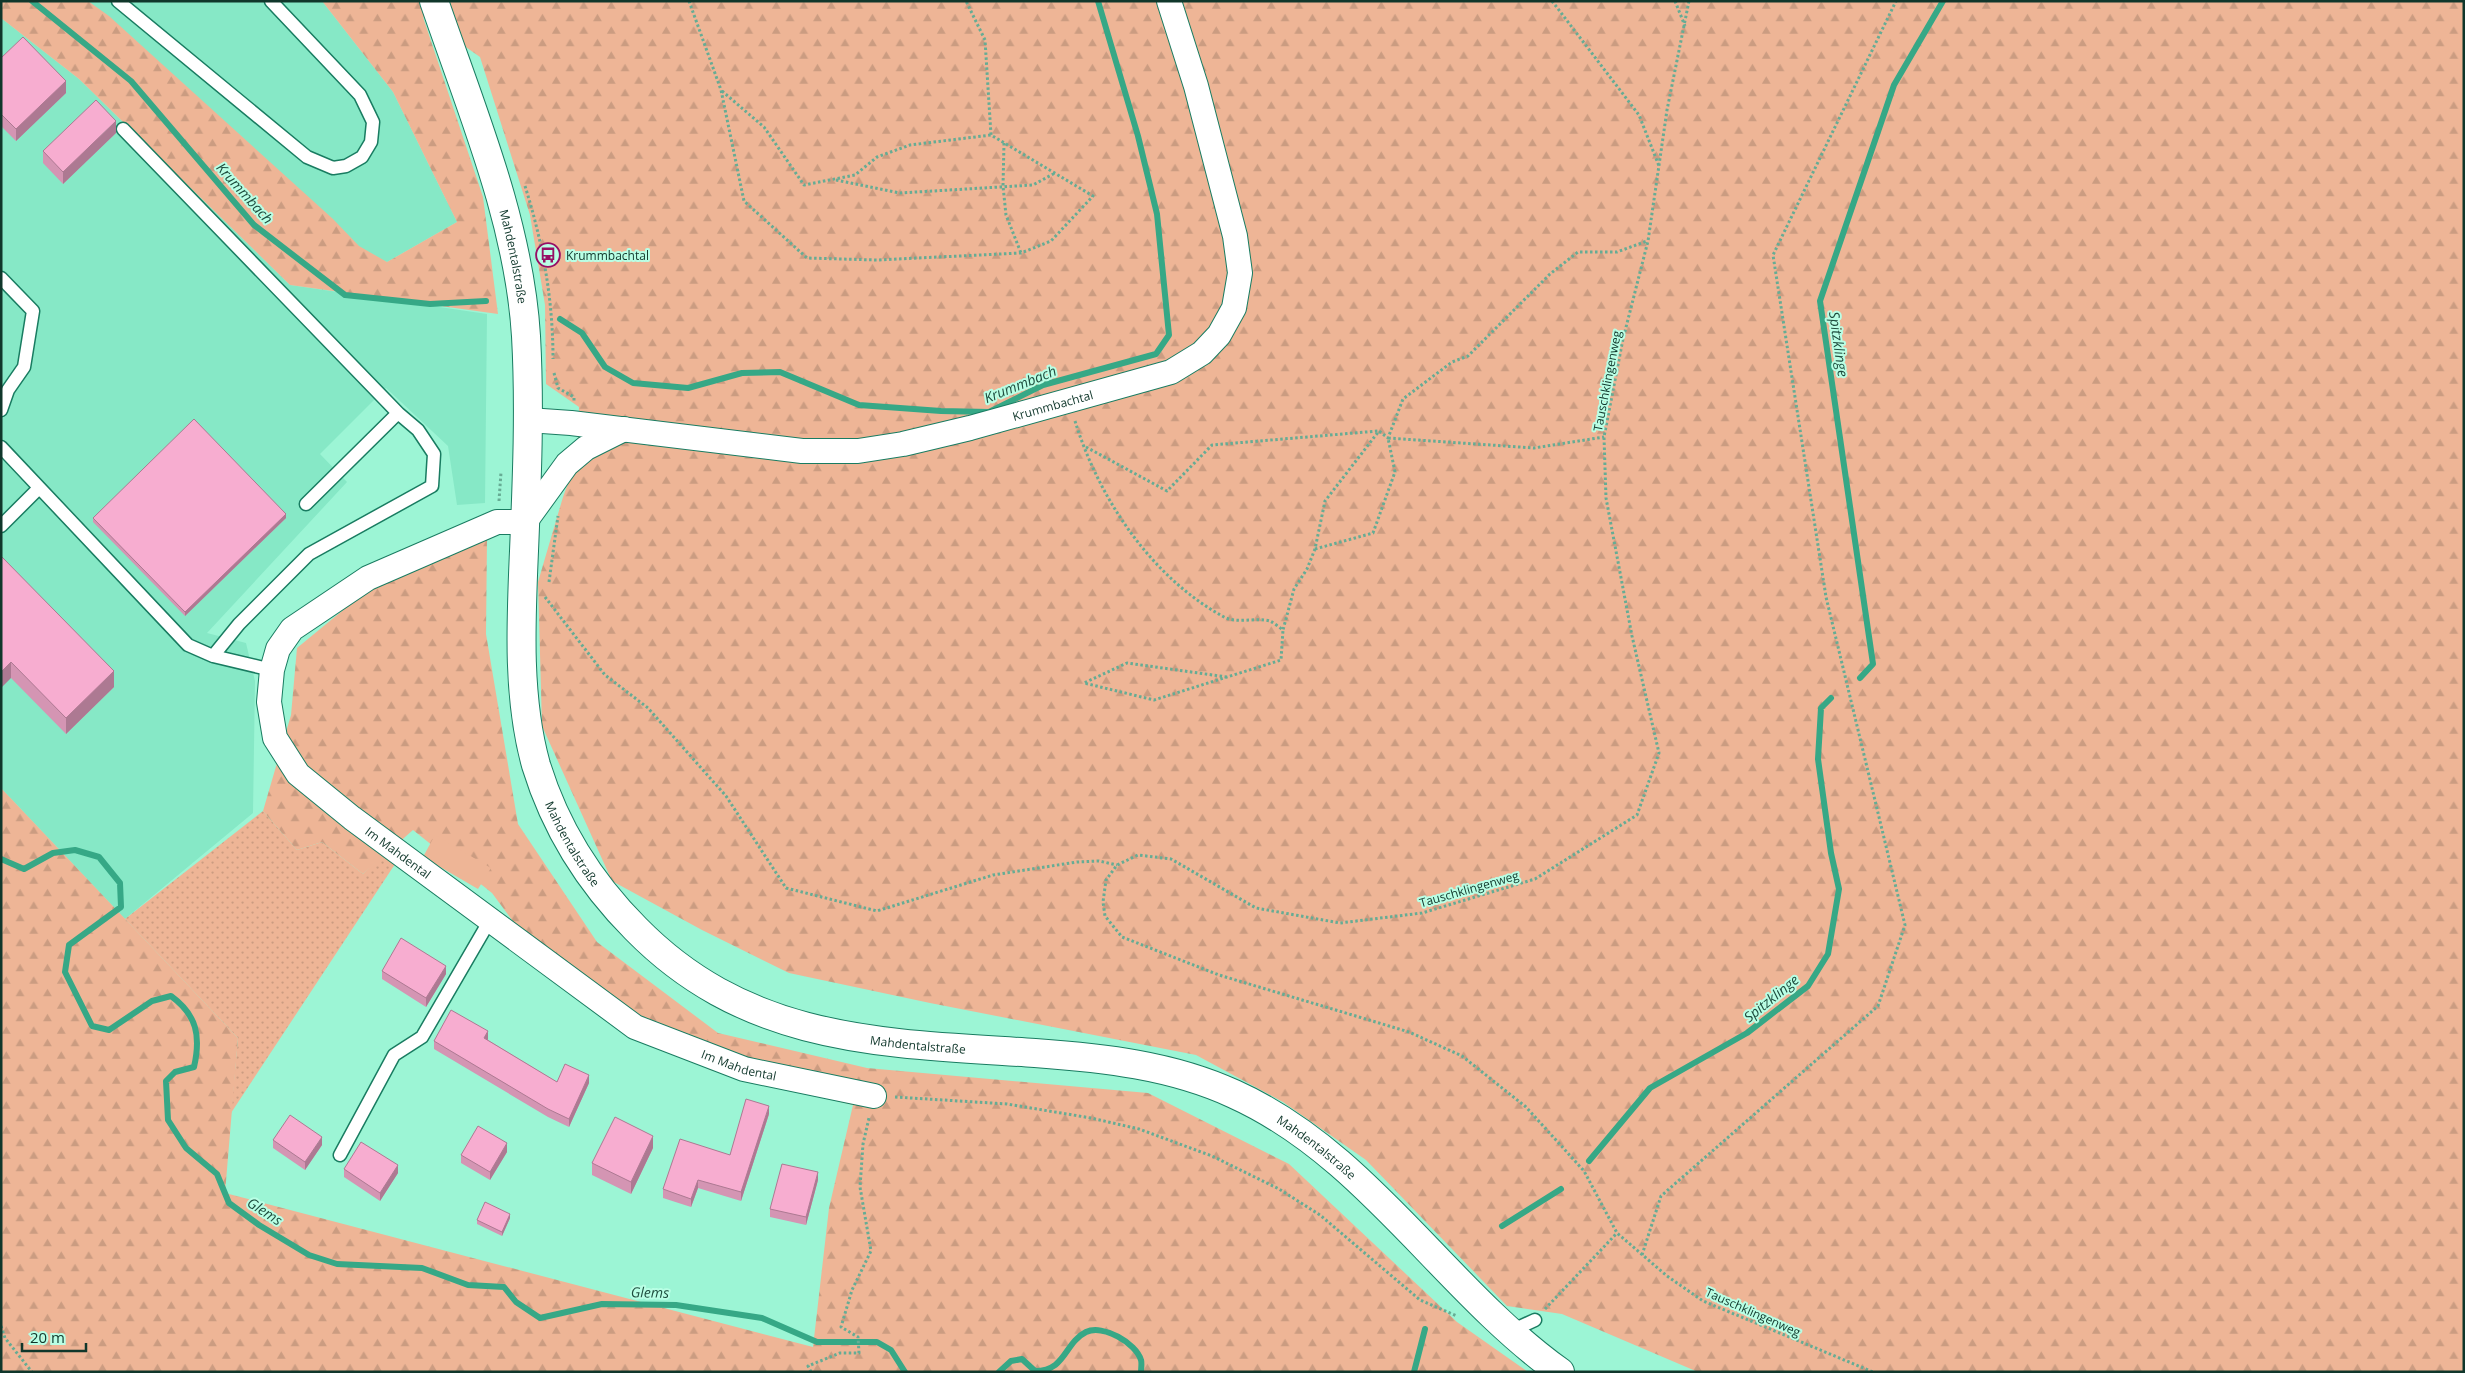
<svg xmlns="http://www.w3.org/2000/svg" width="2465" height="1373" font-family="'Open Sans',sans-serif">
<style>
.built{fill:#86e8c6}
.grass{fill:url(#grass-dots)}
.forest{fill:url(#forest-firs)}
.pitch{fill:#eeb596}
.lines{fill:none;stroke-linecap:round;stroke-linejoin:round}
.stream{stroke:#36a886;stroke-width:6}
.lane-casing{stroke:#197c61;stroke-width:15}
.street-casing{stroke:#197c61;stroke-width:26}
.secondary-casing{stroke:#197c61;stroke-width:30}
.path{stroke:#66ac94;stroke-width:3;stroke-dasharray:2.5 2.5;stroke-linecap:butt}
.lane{stroke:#fff;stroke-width:12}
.street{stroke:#fff;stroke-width:24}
.secondary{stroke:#fff;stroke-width:28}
.wall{fill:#d495b3}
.shaded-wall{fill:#ad7992}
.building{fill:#f7add0;stroke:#ad7992}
.labels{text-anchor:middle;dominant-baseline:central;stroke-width:4;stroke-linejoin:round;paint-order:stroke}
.poi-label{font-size:12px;fill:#10372b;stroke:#b9ffe5;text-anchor:start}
.street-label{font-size:12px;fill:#10372b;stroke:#b9ffe5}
.water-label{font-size:14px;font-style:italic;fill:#1d4c3d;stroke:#b9ffe5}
</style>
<defs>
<pattern id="grass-dots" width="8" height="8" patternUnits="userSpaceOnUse" patternTransform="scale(1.25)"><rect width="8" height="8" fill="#eeb596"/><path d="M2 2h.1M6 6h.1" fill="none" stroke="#cb9c81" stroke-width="1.8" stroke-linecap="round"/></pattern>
<pattern id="forest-firs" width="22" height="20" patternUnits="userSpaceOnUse" patternTransform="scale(1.25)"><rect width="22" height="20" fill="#eeb596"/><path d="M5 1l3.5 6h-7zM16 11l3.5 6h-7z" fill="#cb9c81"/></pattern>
</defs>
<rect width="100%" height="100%" fill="#9cf5d5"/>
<!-- built -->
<path class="built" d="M 62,1 L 322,1 L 393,92 L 457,222 L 387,262 L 329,237 Z
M 1,18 L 79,79 L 290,285 L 487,314 L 485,503 L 457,505 L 448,446 L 386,388 L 320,454 L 347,482 L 207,633 L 246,643 L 255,681 L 253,813 L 125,919 L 1,788 Z"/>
<!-- grass -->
<path class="grass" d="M 263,811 L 297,850 L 322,842 L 363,874 L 391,847 L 401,855 L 231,1113 L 238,1038 L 125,919 Z"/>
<!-- forest -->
<path class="forest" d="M 1,1 L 88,1 L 109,16 L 333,219 L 359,246 L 387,262 L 457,222 L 393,92 L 322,1 L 2464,1 L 2464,1372 L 1698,1372 L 1562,1314 L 1507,1306 L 1366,1160 L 1283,1102 L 1196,1055 L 930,1003 L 789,973 L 702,930 L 612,881 L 542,726 L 538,582 L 563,497 L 577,459 L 579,407 L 546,384 L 545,305 L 530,215 L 480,57 L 423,17 L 483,197 L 498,314 L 290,285 L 79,79 L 1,18 Z
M 487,539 L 486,634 L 518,824 L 597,942 L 718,1033 L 867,1068 L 1148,1093 L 1289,1164 L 1457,1322 L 1528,1372 L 1,1372 L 1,788 L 238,1038 L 225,1193 L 813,1347 L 829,1208 L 853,1105 L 710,1070 L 616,1021 L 541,959 L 492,893 L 413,830 L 363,874 L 322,842 L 297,850 L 263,811 L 291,715 L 297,648 L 376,583 Z"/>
<!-- pitch -->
<path class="pitch" d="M 435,835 L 491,868 L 478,889 L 423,857 Z"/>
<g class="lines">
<!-- stream -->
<path class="stream" d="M 32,1 L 131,81 L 254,225 L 345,295 L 430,304 L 486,301
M 560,319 L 582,333 L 605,367 L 633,383 L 688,388 L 742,373 L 780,372 L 859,405 L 941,411 L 989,412 L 1043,385 L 1156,354 L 1169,335 L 1157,214 L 1138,136 L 1098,1
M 1860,678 L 1873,664 L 1820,301 L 1894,85 L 1943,1
M 1,859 L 24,869 L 53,853 L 75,850 L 99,857 L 120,883 L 121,907 L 69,945 L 65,972 L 92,1026 L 109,1030 L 152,1001 L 171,996 C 197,1015 201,1036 194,1067 L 175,1072 L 166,1081 L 168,1120 L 186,1148 L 217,1174 L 229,1203 L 259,1225 L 309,1255 L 337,1264 L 422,1268 L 468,1285 L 504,1287 L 516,1302 L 540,1318 L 602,1304 L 676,1305 L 762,1318 L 817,1342 L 877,1342 L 891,1350 L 905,1372
M 1589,1161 L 1650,1088 L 1747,1033 L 1808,986 L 1828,954 L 1839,889 L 1831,853 L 1818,759 L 1821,708 L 1831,698
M 1502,1226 L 1561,1189
M 999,1372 L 1011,1361 L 1022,1359 L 1035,1371 C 1066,1371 1064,1343 1086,1332 C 1103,1324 1136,1343 1141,1360 C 1142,1363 1141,1369 1141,1372
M 1414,1372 L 1425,1329"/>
<!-- lane casing -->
<g class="lane-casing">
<path id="lane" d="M 118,1 L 307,157 L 333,168 L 346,166 L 362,157 L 371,142 L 373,122 L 360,95 L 271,1
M 123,129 L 398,413
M 1,278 L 33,311 L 24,367 L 8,390 L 1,410
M 1,447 L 188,645 L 213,656
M 1,526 L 39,488
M 272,670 L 213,656 L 239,624 L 309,554 L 432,486 L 434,454 L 418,430 L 398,413 L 306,504
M 340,1155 L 394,1055 L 422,1037 L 490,920
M 1511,1331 L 1535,1320"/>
</g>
<!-- street casing -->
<g class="street-casing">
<g id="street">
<path id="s1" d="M 528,420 L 571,423 L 802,451 L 858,451 L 903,444 L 970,428 L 1171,372 L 1202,353 L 1219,335 L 1234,308 L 1240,273 L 1235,236 L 1196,86 L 1169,1"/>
<path id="s2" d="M 624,429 L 586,448 L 567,464 L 525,522 L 497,522 L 368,578 L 292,629 L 278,649 L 272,670 L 269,702 L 275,738 L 298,774 L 352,818 L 635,1027 L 744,1069 L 874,1096"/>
</g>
</g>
<!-- secondary casing -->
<g class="secondary-casing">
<g id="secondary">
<path id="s3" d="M 434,1 C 471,109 519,221 526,336 C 530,407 527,479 524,551 C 521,621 517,697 536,765 C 555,827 590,883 636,929 C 749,1044 885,1043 1035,1053 C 1103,1058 1171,1065 1234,1094 C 1367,1154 1444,1289 1560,1372"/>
</g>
</g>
<!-- path -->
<path class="path" d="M 689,1 L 721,90 L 744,201 L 807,258 L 877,260 L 1021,253 L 1051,241 L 1093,196 L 991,135 L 985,40 L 966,1
M 1552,1 L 1639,115 L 1659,166
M 1675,1 L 1685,26
M 1689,1 L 1667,110 L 1648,241 L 1623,339 L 1604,437 L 1606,498 L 1632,636 L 1659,753 L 1637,815 L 1535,879 L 1422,913 L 1340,923 L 1256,908 L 1171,859 L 1138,855 L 1117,865 L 1106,880 L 1103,902 L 1105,916 L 1122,937 L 1219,975 L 1409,1032 L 1462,1056 L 1526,1107 L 1584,1171 L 1617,1233 L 1667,1276 L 1703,1301 L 1873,1372
M 722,91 L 764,127 L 804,185 L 855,175 L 877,157 L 910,145 L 991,135
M 1004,143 L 1003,186 L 1006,215 L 1021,253
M 836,180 L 900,193 L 1033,185 L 1055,173
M 525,186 C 543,243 553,300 553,359
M 554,373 L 558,388 L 574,397 L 574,402
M 1075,421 C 1099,499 1152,578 1224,617 C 1237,624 1256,617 1270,621 C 1274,623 1279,627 1283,630 L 1294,589 L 1307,569 L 1315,549 L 1325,501 L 1379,431 L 1388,438 L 1403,399 L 1452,362 L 1468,356 L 1550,274 L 1578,252 L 1617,252 L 1647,241
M 1086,447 L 1167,491 L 1212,445 L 1378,431
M 499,501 L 501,472
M 1315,549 L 1373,533 L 1395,472 L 1388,438 L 1534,448 L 1604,437
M 549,582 L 558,516
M 545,597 L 605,675 L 648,708 L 726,796 L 786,888 L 877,911 L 993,875 L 1077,862 L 1099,861 L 1117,865
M 1227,677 L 1127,663 L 1084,683 L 1154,700 L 1281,660 L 1283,630
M 895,1097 L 1007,1104 L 1091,1118 L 1139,1129 L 1212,1156 L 1279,1189 L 1320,1215 L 1420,1300 L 1457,1316
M 1642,1255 L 1661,1196 L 1878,1006 L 1905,925 L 1826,597 L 1773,255 L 1896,1
M 1545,1309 L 1617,1233
M 1,1326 L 5,1338 L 32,1372
M 811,1372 L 808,1366 L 840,1353 L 859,1353 L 858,1337 L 841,1327 L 852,1290 L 871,1251 L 860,1187 L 863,1144 L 869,1118"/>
<!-- lane -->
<use href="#lane" class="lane"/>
<!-- street -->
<use href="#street" class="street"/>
<!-- secondary -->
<use href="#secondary" class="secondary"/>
</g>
<!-- wall -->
<path class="wall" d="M 1,58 L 66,93 L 16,141 L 1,126 Z
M 116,133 L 63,184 L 43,163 L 43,151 Z
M 93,518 L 286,518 L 185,616 L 93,522 Z
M 1,556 L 114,687 L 66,734 L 11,678 Z
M 382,971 L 446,974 L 426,1007 L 382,979 Z
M 488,1039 L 488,1040 L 557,1082 L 589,1083 L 569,1127 L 548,1117 L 434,1049 L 434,1041 Z
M 769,1114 L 741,1201 L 698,1188 L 691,1207 L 663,1198 L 663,1189 L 730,1155 Z
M 273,1140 L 322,1145 L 305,1170 L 273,1148 Z
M 653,1148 L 631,1194 L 592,1175 L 592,1163 Z
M 507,1152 L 490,1180 L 461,1163 L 461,1155 Z
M 344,1169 L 398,1173 L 380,1201 L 344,1177 Z
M 818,1180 L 806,1225 L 770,1217 L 770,1209 Z
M 510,1218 L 502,1236 L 477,1224 L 477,1220 Z"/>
<!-- shaded-wall -->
<path class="shaded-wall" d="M 66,81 L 66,93 L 16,141 L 16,129 Z
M 116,121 L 116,133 L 63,184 L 63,172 Z
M 2,363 L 2,377 L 1,377 L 1,364 Z
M 286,514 L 286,518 L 185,616 L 185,612 Z
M 11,662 L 11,678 L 1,688 L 1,672 Z
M 114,671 L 114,687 L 66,734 L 66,718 Z
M 446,966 L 446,974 L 426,1007 L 426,998 Z
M 488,1031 L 488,1039 L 484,1046 L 484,1038 Z
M 589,1075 L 589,1083 L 569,1127 L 569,1119 Z
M 769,1106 L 769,1114 L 741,1201 L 741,1192 Z
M 653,1136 L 653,1148 L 631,1194 L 631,1182 Z
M 322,1137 L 322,1145 L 305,1170 L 305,1162 Z
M 507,1143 L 507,1152 L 490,1180 L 490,1172 Z
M 398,1165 L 398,1173 L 380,1201 L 380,1193 Z
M 818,1172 L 818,1180 L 806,1225 L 806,1217 Z
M 698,1180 L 698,1188 L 691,1207 L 691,1199 Z
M 510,1214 L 510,1218 L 502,1236 L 502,1232 Z"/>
<!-- building -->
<path class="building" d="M 23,37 L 66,81 L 16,129 L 1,114 L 1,58 Z
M 96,100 L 116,121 L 63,172 L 43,151 Z
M 194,419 L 286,514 L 185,612 L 93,518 Z
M 1,556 L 114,671 L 66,718 L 11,662 L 1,672 Z
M 401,938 L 446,966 L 426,998 L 382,971 Z
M 451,1010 L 488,1031 L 484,1038 L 557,1082 L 565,1064 L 589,1075 L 569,1119 L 548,1109 L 434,1041 Z
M 746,1099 L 769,1106 L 741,1192 L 698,1180 L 691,1199 L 663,1189 L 680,1139 L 730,1155 Z
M 290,1115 L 322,1137 L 305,1162 L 273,1140 Z
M 615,1117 L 653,1136 L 631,1182 L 592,1163 Z
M 478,1126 L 507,1143 L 490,1172 L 461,1155 Z
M 361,1142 L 398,1165 L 380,1193 L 344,1169 Z
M 782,1164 L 818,1172 L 806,1217 L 770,1209 Z
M 485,1202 L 510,1214 L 502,1232 L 477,1220 Z"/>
<!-- icons -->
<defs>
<g id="bus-ring" transform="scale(1.25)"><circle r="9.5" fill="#b9ffe5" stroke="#970f65" stroke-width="1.5"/><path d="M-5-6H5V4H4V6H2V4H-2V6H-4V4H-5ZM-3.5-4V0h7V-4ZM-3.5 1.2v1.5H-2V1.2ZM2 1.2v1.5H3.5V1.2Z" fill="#970f65"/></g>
</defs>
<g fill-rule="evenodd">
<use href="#bus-ring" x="548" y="255"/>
</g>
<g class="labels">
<!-- poi labels -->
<g class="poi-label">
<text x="566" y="255">Krummbachtal</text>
</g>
<!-- street labels -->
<g class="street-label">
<text stroke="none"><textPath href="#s3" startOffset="268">Mahdentalstraße</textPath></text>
<text transform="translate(1607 381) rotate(-79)">Tauschklingenweg</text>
<text stroke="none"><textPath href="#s1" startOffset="532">Krummbachtal</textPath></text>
<text stroke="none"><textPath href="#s3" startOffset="866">Mahdentalstraße</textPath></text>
<text stroke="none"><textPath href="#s2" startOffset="684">Im Mahdental</textPath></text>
<text transform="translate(1469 889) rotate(-16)">Tauschklingenweg</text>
<text stroke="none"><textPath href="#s3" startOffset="1285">Mahdentalstraße</textPath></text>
<text stroke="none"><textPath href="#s2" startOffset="1089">Im Mahdental</textPath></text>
<text stroke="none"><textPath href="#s3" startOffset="1705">Mahdentalstraße</textPath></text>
<text transform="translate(1753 1312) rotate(24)">Tauschklingenweg</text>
</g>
<!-- water labels -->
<g class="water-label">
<text transform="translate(245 193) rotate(48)">Krummbach</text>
<text transform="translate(1839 344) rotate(82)">Spitzklinge</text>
<text transform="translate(1020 384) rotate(-22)">Krummbach</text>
<text transform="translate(1771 998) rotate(-39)">Spitzklinge</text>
<text transform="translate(265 1211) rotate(33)">Glems</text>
<text transform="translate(650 1292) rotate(1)">Glems</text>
</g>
</g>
<!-- border -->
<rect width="2465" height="1373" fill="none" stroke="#10372b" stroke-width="5"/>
<!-- scale -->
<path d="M22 1343v8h64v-8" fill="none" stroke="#10372b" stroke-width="2.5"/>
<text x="30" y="1343" font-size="15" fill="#10372b" stroke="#b9ffe5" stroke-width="4" paint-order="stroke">20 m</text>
</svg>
